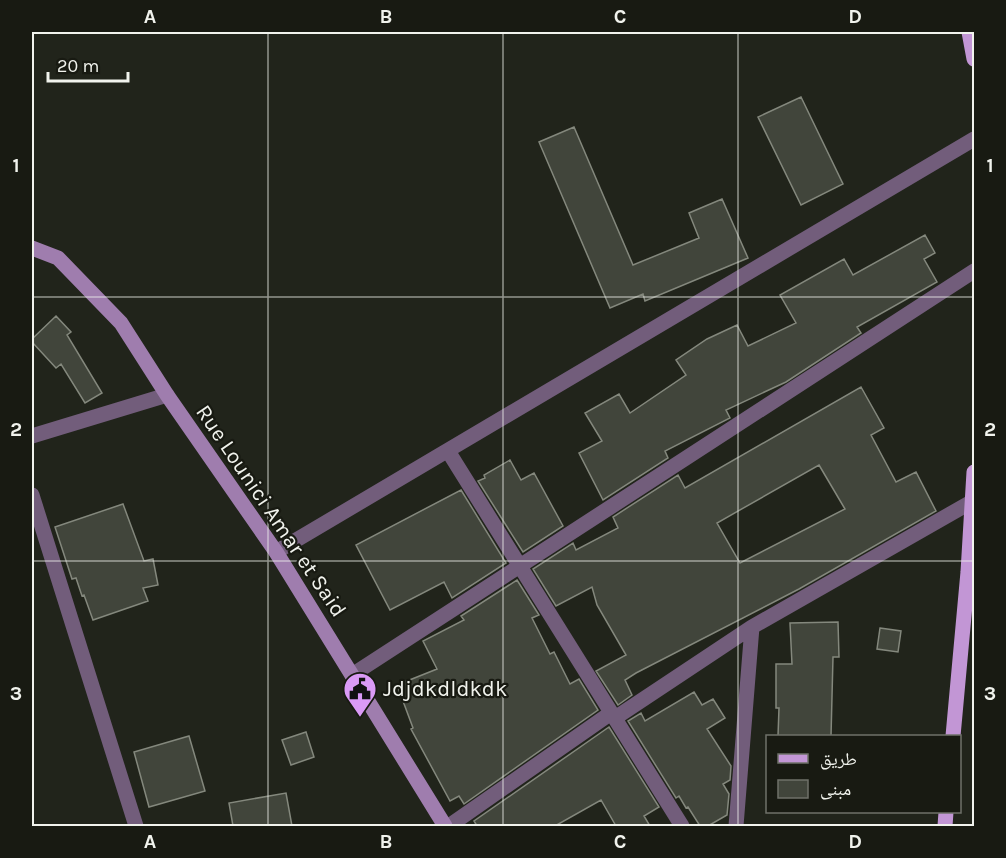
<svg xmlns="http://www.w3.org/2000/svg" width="1006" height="858" font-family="Karla,'Noto Naskh Arabic',sans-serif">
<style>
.building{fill:#41453b;stroke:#84887d;stroke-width:1.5;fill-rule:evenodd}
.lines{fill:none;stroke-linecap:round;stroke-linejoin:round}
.minor{stroke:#725d7b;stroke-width:15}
.secondary{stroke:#9f7dae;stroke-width:15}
.primary{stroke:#c296d5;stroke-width:15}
.grid{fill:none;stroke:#f1f3ed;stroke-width:1.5;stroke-opacity:0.55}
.labels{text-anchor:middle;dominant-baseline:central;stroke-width:4.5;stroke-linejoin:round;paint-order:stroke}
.street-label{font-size:22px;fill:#f1f3ed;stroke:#181a12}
.poi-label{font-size:22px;fill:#f1f3ed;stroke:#181a12;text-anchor:start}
.neatline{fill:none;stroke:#f1f3ed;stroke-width:2}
.grid-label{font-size:20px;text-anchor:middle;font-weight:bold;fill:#f1f3ed}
</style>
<rect width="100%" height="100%" fill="#21241b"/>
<!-- building -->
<path class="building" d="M 801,97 L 843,184 L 801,205 L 758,117 Z
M 574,127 L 633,265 L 699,238 L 689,213 L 722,199 L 748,258 L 645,301 L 643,294 L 610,308 L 539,142 Z
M 925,235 L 935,253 L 924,259 L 937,282 L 857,327 L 861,333 L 786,382 L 726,410 L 730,418 L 665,451 L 668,458 L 603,500 L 579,453 L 602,441 L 585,413 L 619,394 L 630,413 L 686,375 L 676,360 L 707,339 L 737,325 L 748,346 L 796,323 L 780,295 L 844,259 L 853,275 Z
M 56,316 L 71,332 L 67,335 L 102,393 L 85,403 L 61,364 L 56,368 L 32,342 L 32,339 Z
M 861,387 L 884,428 L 871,435 L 896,482 L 916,472 L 936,511 L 799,589 L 636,673 L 625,680 L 632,695 L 618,705 L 596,671 L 626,655 L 597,605 L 592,587 L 556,606 L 533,569 L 573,543 L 576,550 L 618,528 L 613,517 L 678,475 L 685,488 ZM 819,465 L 845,509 L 740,563 L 717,523 Z
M 510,460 L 521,480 L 534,473 L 563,526 L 523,552 L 478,481 L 485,478 L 484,475 Z
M 461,490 L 506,563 L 452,598 L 444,582 L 390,610 L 356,545 Z
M 123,504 L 144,561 L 153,559 L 158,585 L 143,588 L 148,601 L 93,620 L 84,595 L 82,596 L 76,578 L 72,579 L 55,527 Z
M 517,580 L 539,615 L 532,618 L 550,654 L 554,652 L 570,684 L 579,679 L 598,710 L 464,804 L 459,796 L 450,801 L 411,729 L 413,728 L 397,685 L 437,669 L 423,641 L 464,620 L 461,616 Z
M 838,622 L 839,657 L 833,657 L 831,736 L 778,736 L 779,708 L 776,708 L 776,664 L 792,664 L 790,623 Z
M 880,628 L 901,631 L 898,652 L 877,649 Z
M 694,692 L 702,705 L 713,699 L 725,718 L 707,729 L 731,766 L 730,780 L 723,784 L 729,794 L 727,815 L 708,826 L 700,826 L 688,807 L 686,808 L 679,796 L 676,798 L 628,721 L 641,713 L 645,721 Z
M 609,727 L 659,807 L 644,816 L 650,826 L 616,826 L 601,800 L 555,826 L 477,826 L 474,821 Z
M 306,732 L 314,757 L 291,765 L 282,740 Z
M 189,736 L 205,791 L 149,807 L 134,752 Z
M 286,793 L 292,826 L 233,826 L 229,803 Z"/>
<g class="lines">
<!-- minor -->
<path class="minor" d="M 32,436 L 167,395
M 448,451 L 682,826
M 32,495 L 136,826
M 276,552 L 974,139
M 352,675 L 974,271
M 615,718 L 752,627
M 449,826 L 611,713
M 736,826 L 752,627 L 973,501"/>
<!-- secondary -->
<path class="secondary" d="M 32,248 L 58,258 L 121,323 L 167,395 L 276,552 L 445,826"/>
<!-- primary -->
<path class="primary" d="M 969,32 L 974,59
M 953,736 L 968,572 L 974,472
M 945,826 L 946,812"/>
</g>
<!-- grid -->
<path class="grid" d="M 268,32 L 268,826M 503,32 L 503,826M 738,32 L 738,826M 32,297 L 974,297M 32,561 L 974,561"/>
<!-- icons -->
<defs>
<g id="civic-pin" transform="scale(1.725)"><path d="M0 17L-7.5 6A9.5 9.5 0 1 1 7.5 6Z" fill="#da9af6" stroke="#181a12"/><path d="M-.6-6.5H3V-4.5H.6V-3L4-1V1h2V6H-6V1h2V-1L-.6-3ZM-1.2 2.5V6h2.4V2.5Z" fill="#111"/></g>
</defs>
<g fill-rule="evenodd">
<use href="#civic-pin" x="360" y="689"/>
</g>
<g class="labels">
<!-- street labels -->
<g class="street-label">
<text transform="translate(271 511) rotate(56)">Rue Lounici Amar et Said</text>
</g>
<!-- poi labels -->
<g class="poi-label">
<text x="383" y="689">Jdjdkdldkdk</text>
</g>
</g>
<!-- border -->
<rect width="1006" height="858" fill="none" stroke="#181a12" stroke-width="66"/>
<!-- legend -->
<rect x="766" y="735" width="195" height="78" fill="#181a12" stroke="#6f716a" stroke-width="1.5"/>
<rect x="778" y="754" width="30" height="9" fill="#c296d5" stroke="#6f716a" stroke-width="1.5"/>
<text x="820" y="765" font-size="18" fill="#f1f3ed">طريق</text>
<rect x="778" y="780" width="30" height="18" fill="#41453b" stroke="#6f716a" stroke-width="1.5"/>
<text x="820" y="795" font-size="18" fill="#f1f3ed">مبنى</text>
<!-- scale -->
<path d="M48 72v9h80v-9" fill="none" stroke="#f1f3ed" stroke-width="3"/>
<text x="57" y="72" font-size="18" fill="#f1f3ed" stroke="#181a12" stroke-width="4.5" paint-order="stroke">20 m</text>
<rect x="33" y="33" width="940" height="792" class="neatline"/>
<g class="grid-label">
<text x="150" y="23">A</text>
<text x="386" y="23">B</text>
<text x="620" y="23">C</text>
<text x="855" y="23">D</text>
<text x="16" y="172">1</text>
<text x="990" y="172">1</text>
<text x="16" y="436">2</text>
<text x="990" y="436">2</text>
<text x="16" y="700">3</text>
<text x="990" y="700">3</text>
<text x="150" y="848">A</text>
<text x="386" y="848">B</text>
<text x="620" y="848">C</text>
<text x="855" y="848">D</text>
</g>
</svg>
